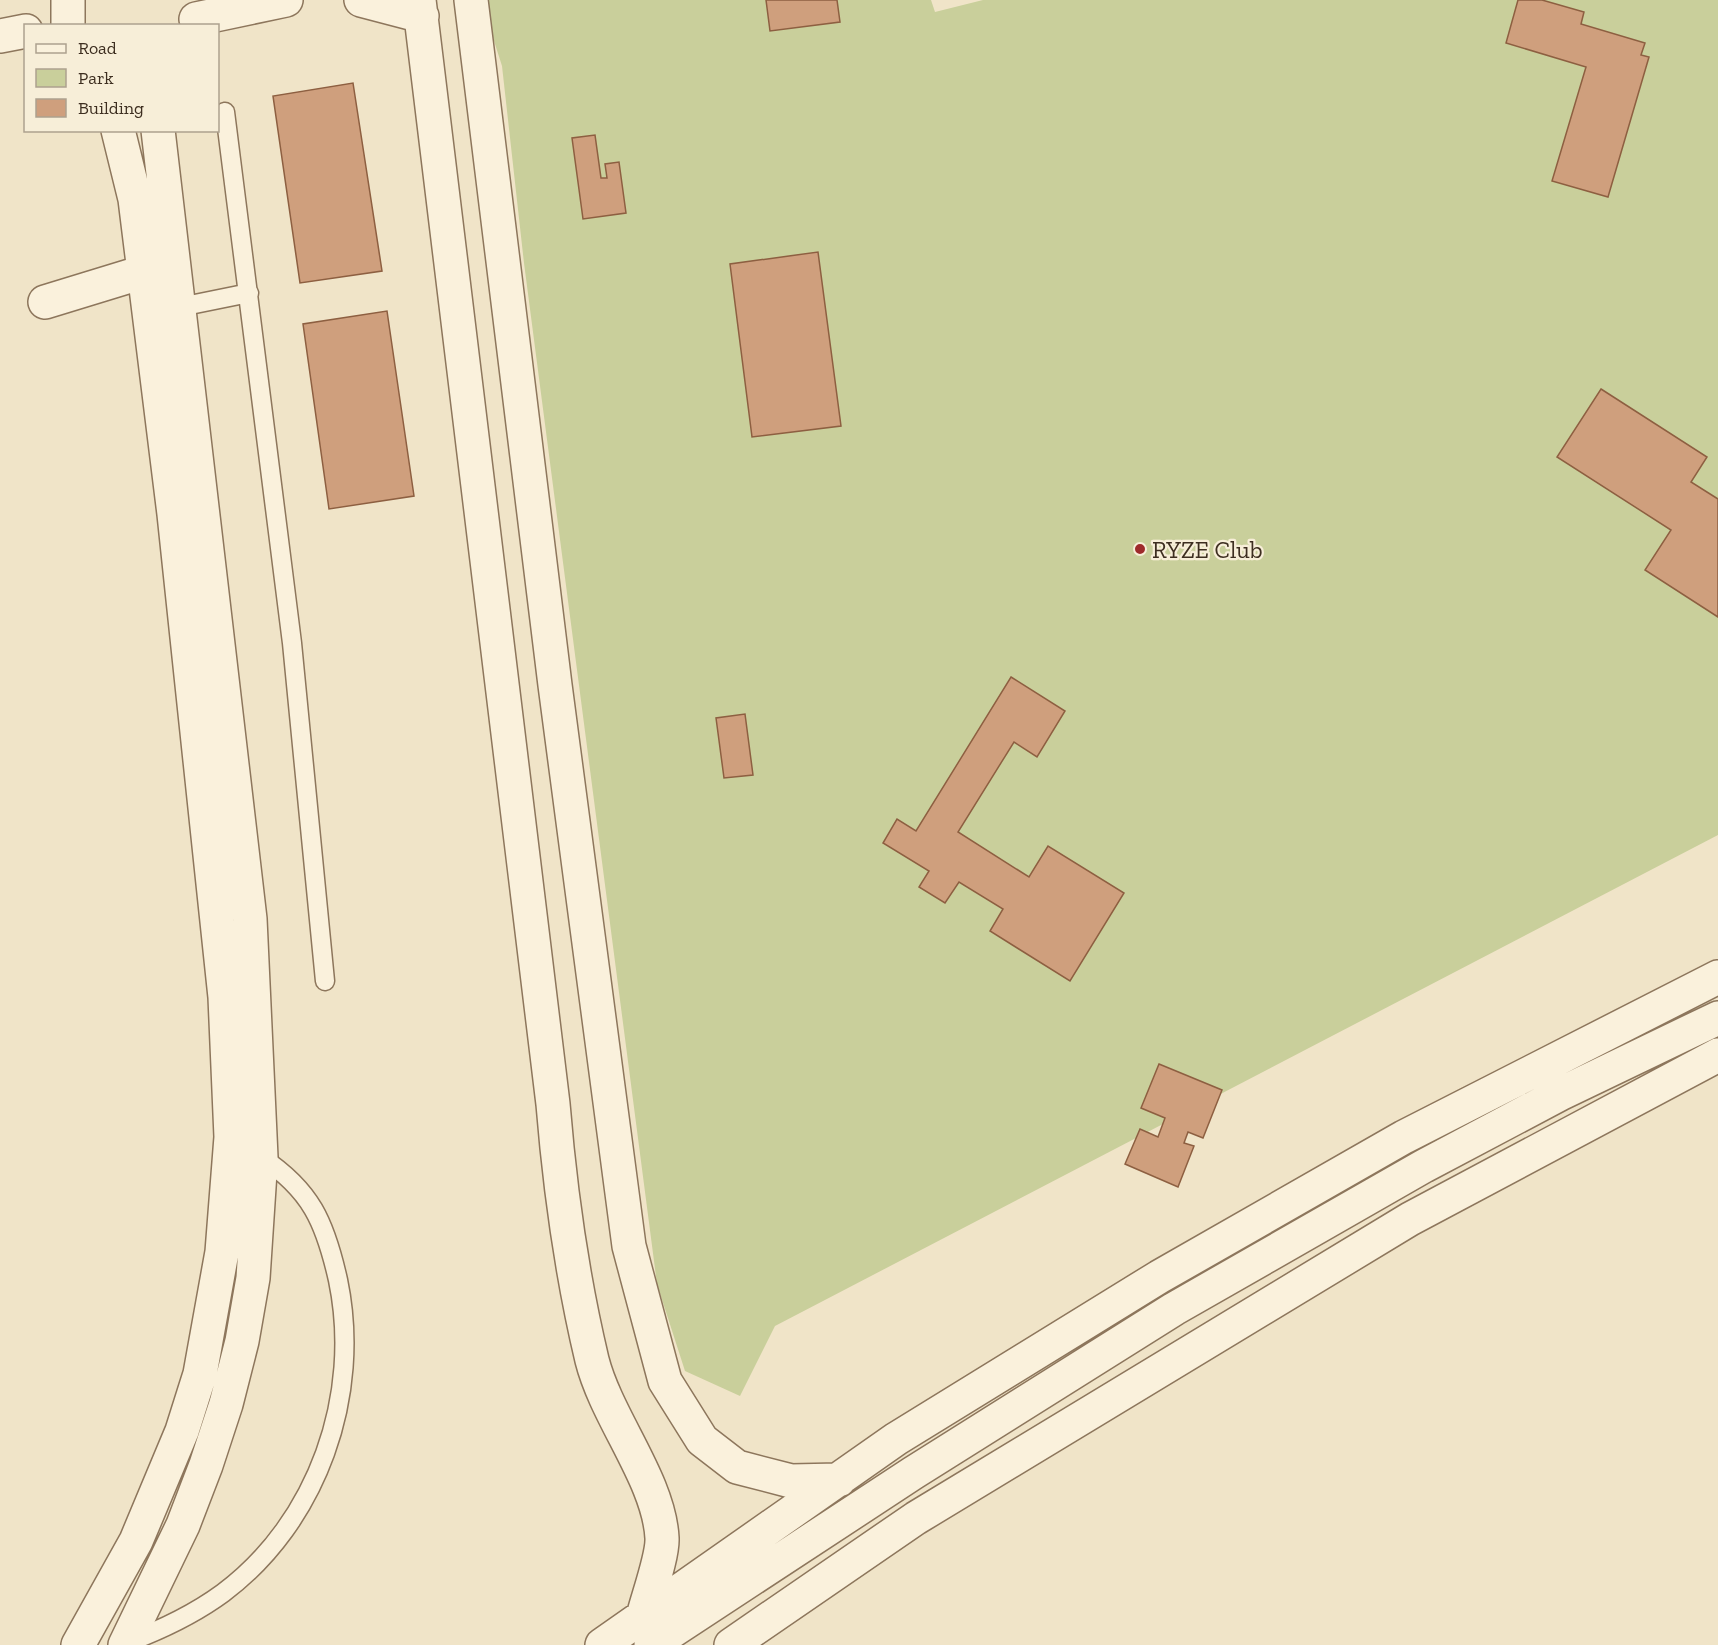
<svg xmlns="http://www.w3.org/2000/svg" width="1718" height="1645" font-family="'Zilla Slab',serif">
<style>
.green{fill:#c9cf9b}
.building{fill:#cf9f7d;stroke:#8d5f41;stroke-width:1.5}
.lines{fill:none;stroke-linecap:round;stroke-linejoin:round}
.lane-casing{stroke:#8d765c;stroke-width:21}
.street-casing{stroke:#8d765c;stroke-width:36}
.lane{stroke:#faf1dc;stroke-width:18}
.street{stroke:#faf1dc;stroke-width:33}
.poi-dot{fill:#9e2a2b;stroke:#f7eed8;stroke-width:2}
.labels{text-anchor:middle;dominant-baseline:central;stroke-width:4.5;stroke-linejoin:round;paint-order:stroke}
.poi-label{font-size:24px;fill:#3d2e20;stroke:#f7eed8;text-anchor:start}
</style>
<rect width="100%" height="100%" fill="#f0e4c8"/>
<!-- green -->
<path class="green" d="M 481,0 L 931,0 L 935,12 L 983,0 L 1718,0 L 1718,835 L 775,1326 L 740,1396 L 685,1371 L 657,1284 L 524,263 L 502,66 Z"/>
<!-- building -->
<path class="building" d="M 766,0 L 837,0 L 840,22 L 770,31 Z
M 1518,0 L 1542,0 L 1584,12 L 1581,24 L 1645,43 L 1641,55 L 1649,57 L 1608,197 L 1552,181 L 1586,67 L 1506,43 Z
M 353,83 L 382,271 L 300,283 L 273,96 Z
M 595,135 L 601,178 L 607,178 L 605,164 L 619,162 L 626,213 L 583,219 L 572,138 Z
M 818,252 L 841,426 L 752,437 L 730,264 Z
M 387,311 L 414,496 L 329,509 L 303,324 Z
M 1601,389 L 1707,457 L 1691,482 L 1718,499 L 1718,617 L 1645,570 L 1671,530 L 1557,457 Z
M 1011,677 L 1065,711 L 1037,757 L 1014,742 L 958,832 L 1029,877 L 1048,846 L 1124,893 L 1070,981 L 990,931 L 1003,909 L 959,882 L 945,903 L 919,887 L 929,871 L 883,843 L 897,819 L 916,831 Z
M 745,714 L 753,775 L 724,778 L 716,718 Z
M 1159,1064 L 1222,1090 L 1203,1138 L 1188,1132 L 1184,1143 L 1194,1146 L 1178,1187 L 1125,1164 L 1140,1129 L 1158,1137 L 1165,1118 L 1141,1108 Z"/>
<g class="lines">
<!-- lane casing -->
<g class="lane-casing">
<path id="lane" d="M 225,112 L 292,643 L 325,981
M 180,307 L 249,293
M 126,1643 C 161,1630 193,1615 223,1593 C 318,1522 362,1395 338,1280 C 325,1222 311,1190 261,1157"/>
</g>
<!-- street casing -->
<g class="street-casing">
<path id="street" d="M 68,0 L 68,26
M 361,0 L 422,16
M 419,0 L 553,1104 C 560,1190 572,1276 592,1360 C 607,1419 659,1480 662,1538 C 663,1555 649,1594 644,1613
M 471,0 L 555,685 L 629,1246 L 665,1381 L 702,1440 L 737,1467 L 791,1481 L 839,1480
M 196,19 L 286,0
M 0,36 L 26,31
M 45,302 L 143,272
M 78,1645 L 136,1541 L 182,1431 L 200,1374 L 222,1252 L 231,1137 L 225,997 L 174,514 L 135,199 L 118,130
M 125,1645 L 183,1525 L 206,1465 L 226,1404 L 242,1341 L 253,1278 L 261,1157 L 250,919 L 158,130
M 602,1645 L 896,1439 L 1159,1277 L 1404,1137 L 1718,977
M 651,1645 L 913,1473 L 1174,1309 L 1424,1166 L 1560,1094 L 1718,1018
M 731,1645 L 916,1518 L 1410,1219 L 1718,1055"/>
</g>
<!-- lane -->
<use href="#lane" class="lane"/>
<!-- street -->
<use href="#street" class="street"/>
</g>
<!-- markers -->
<circle class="poi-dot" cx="1140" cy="549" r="6"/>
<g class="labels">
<!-- poi labels -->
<g class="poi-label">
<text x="1152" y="549">RYZE Club</text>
</g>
</g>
<!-- legend -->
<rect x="24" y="24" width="195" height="108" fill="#f7eed8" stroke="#ada18e" stroke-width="1.5"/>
<rect x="36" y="44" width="30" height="9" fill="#faf1dc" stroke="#ada18e" stroke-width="1.5"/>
<text x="78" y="54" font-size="18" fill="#3d2e20">Road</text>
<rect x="36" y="69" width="30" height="18" fill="#c9cf9b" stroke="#ada18e" stroke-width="1.5"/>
<text x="78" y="84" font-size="18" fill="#3d2e20">Park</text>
<rect x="36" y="99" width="30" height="18" fill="#cf9f7d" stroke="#ada18e" stroke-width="1.5"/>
<text x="78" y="114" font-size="18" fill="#3d2e20">Building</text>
</svg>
